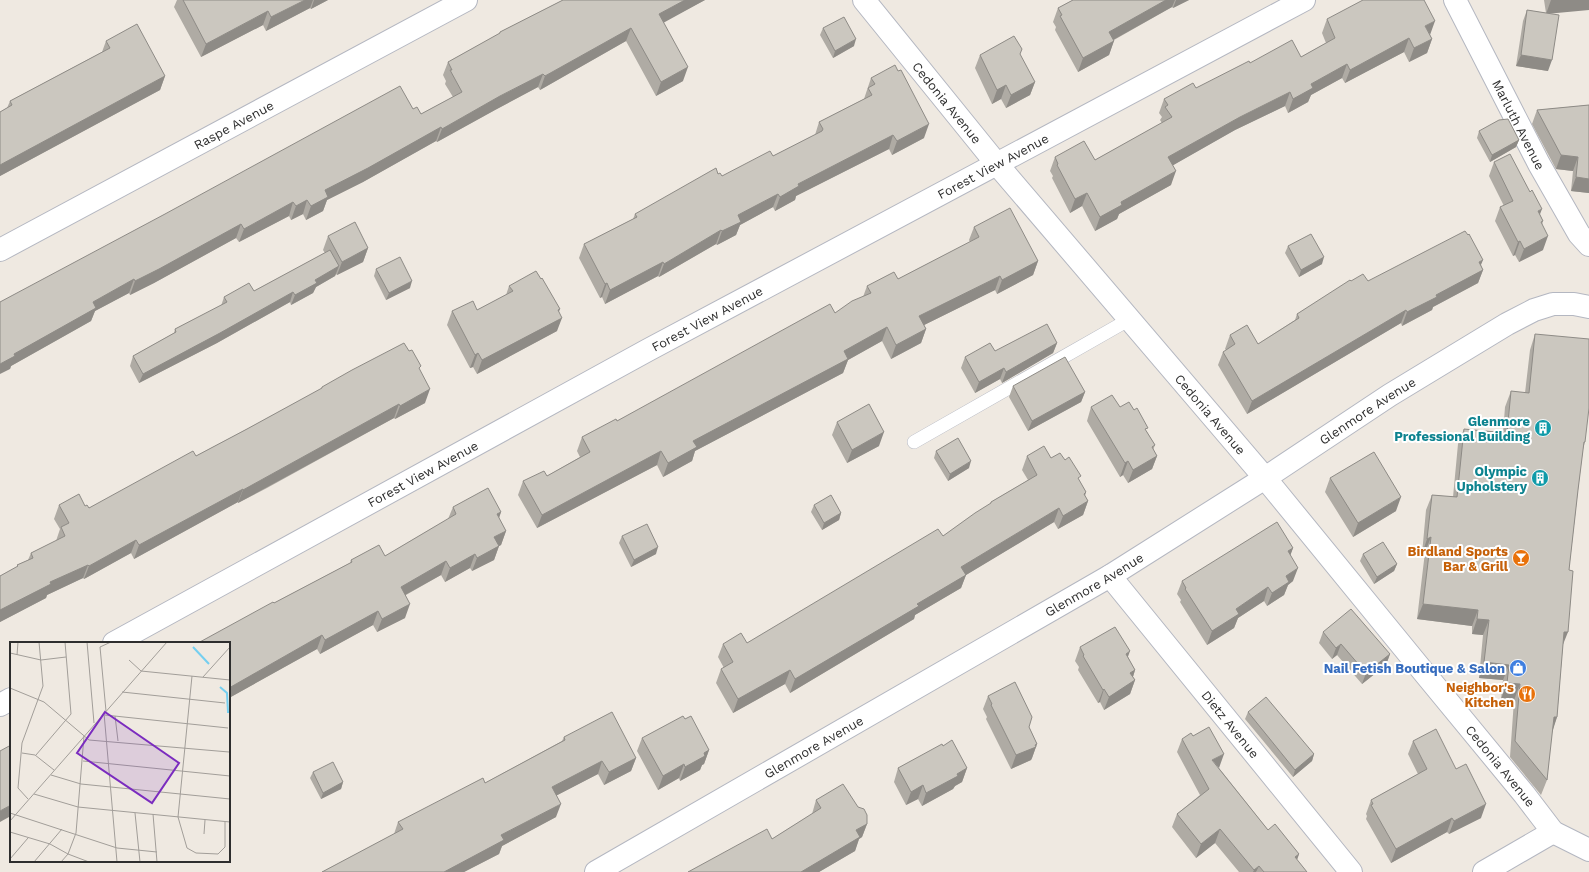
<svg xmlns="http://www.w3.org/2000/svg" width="1589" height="872" font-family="'Work Sans',sans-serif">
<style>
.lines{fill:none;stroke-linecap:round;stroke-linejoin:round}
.lane-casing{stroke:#b4b7c1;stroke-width:14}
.street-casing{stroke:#b4b7c1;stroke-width:24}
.lane{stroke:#fff;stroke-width:13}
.street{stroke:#fff;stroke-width:22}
.wall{fill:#afaba4}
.shaded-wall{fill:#8e8b86}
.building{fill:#cbc7bf;stroke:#8e8b86}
.labels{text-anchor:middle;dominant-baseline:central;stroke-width:4;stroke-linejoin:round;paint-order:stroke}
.street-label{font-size:13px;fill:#2e2e2e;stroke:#fff}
.culture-label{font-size:13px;font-weight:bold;fill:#0d838f;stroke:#fff;text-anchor:end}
.food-label{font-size:13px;font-weight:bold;fill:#c56008;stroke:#fff;text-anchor:end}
.shop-label{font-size:13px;font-weight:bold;fill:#366cbe;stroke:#fff;text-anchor:end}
.inset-river{fill:none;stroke:#75cff0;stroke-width:2}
.inset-road{fill:none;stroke:#a29e99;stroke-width:1}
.view{fill:#7b2cbf;fill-opacity:0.15;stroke:#7b2cbf;stroke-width:2}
.inset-edge{fill:none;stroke:#2e2e2e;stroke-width:2}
</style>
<rect width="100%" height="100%" fill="#efe9e1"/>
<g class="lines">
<!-- lane casing -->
<g class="lane-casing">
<path id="lane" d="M 914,442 L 1130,319"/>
</g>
<!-- street casing -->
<g class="street-casing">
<g id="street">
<path id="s1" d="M 864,0 L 996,163 L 1265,478 L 1426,675 L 1524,794 L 1553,832 L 1589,850"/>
<path id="s2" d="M 1455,0 L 1539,164 L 1579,234 L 1589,245"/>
<path id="s3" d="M 0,250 L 466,0"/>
<path id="s4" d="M 1110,576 L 1351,872"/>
<path id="s5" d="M 114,643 L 648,350 L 1304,0"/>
<path d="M 0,705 L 11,699"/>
<path id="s6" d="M 596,872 L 1110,576 L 1265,478 L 1390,395 L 1507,324 L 1534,310 L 1553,304 L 1574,304 L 1589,307"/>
<path d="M 1484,872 L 1553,832"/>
</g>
</g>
<!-- lane -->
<use href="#lane" class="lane"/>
<!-- street -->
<use href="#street" class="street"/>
</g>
<!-- wall -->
<path class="wall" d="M 177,0 L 328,0 L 311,9 L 310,8 L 266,31 L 263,25 L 201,57 L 174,7 Z
M 563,0 L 705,0 L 663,22 L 683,81 L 656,96 L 626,41 L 540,90 L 538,87 L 495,110 L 437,142 L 436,141 L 363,182 L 327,200 L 323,211 L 306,220 L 303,214 L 291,220 L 289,216 L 239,242 L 236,238 L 154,283 L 130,295 L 129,293 L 95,311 L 91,321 L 11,366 L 10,369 L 0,302 L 413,109 L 421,114 L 453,97 L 445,84 L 446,81 L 443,75 L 448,62 L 499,34 L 500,32 Z
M 1073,0 L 1189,0 L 1173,8 L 1172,7 L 1114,40 L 1109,55 L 1078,72 L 1055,30 L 1056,27 L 1053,22 L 1058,8 Z
M 1544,0 L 1589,0 L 1550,13 L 1548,71 L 1516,66 L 1523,21 L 1527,10 L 1546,13 Z
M 1327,19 L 1430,35 L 1432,39 L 1427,53 L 1409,62 L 1404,52 L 1345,83 L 1342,78 L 1311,95 L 1308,102 L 1288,113 L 1285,106 L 1235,130 L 1173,165 L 1171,185 L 1119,214 L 1117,219 L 1095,231 L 1082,206 L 1070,213 L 1052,178 L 1053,176 L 1050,171 L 1055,157 L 1095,160 L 1162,123 L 1160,120 L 1162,117 L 1159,113 L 1164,99 L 1196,88 L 1250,63 L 1301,57 L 1326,43 L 1322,33 Z
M 823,28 L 854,46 L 833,58 L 820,35 Z
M 106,41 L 165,76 L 160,90 L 0,176 L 0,112 L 7,108 L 10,101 L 102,52 Z
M 980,55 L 1035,82 L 1030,95 L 1006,108 L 1001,99 L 992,104 L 975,68 Z
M 871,78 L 924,138 L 892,155 L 889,149 L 796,196 L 795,200 L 775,211 L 773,207 L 740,225 L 736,235 L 717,245 L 716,244 L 659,277 L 658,276 L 605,304 L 602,297 L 600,298 L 579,258 L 584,244 L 633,219 L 635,214 L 718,174 L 722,176 L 773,156 L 815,135 L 819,122 L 864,99 Z
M 1589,105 L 1589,193 L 1571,191 L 1573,171 L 1556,169 L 1532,124 L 1537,110 Z
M 1479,131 L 1519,140 L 1516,147 L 1490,162 L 1477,138 Z
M 1494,162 L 1530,192 L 1543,221 L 1542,225 L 1543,250 L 1519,262 L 1515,255 L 1513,256 L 1495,221 L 1500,207 L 1504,206 L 1489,176 Z
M 974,227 L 1038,261 L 1033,275 L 997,294 L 995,290 L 924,325 L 926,329 L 921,343 L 891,359 L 882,341 L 848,360 L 843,373 L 695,451 L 692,461 L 663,477 L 657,465 L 537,528 L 518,495 L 523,481 L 547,476 L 580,457 L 577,451 L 582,437 L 617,421 L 835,313 L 863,297 L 867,286 L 898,279 L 970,242 L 969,240 Z
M 328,236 L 368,248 L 363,262 L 337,275 L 336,274 L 335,276 L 316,287 L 313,293 L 291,305 L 290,302 L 217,343 L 139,383 L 130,366 L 133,356 L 174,333 L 175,329 L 221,306 L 224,297 L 254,291 L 325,253 L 323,250 Z
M 1288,246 L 1322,264 L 1299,277 L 1285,253 Z
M 1481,265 L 1483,270 L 1478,283 L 1433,307 L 1432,310 L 1402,326 L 1401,323 L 1247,414 L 1218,365 L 1223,352 L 1226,350 L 1225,349 L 1230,335 L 1258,344 L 1295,320 L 1297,314 L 1351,281 L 1368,281 Z
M 376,269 L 410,288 L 386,300 L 374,276 Z
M 509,286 L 560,309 L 558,312 L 557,331 L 477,374 L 473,367 L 470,368 L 447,325 L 452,311 L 477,310 L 506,295 Z
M 1535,334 L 1585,442 L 1583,449 L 1578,490 L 1569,570 L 1557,717 L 1552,731 L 1547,780 L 1541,795 L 1510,757 L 1514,700 L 1501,699 L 1503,680 L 1479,678 L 1483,635 L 1472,634 L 1472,626 L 1417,619 L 1425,552 L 1422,554 L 1426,510 L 1432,495 L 1453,497 L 1458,444 L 1464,429 L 1503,433 L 1505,407 L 1511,391 L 1525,393 L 1530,350 Z
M 1057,343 L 1053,353 L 1002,383 L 1000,379 L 975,393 L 961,368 L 965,357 L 995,351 Z
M 420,370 L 425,403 L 395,419 L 394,418 L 267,488 L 238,503 L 238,502 L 134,559 L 131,553 L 84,579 L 83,578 L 47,595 L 46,598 L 0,622 L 0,576 L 17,567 L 17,565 L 28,560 L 31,553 L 56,541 L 60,529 L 54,519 L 59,505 L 85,506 L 89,508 L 196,456 L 247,429 L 321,389 L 322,387 Z
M 1013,386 L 1085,392 L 1081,402 L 1028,431 L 1009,397 Z
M 1091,407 L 1120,407 L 1147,432 L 1155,445 L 1153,450 L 1157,456 L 1152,469 L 1128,483 L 1123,475 L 1120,477 L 1087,421 Z
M 837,422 L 879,446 L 847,463 L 832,435 Z
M 936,451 L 969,468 L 948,481 L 934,458 Z
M 1027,456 L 1065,460 L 1079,480 L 1086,492 L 1085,496 L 1088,501 L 1083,515 L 1058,529 L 1054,522 L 966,575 L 961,588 L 915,615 L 914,619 L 790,693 L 785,684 L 733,713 L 716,683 L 721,669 L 724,668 L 718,657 L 723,644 L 747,643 L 943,536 L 990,504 L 991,502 L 1028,480 L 1022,470 Z
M 1330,478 L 1396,511 L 1353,537 L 1325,492 Z
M 814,505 L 841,513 L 839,520 L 822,530 L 811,512 Z
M 453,507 L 501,512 L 499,518 L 506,531 L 501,545 L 499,546 L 494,560 L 472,571 L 470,568 L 445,582 L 441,575 L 406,595 L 405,618 L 377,632 L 373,625 L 320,654 L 317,649 L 229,698 L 229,643 L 274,603 L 350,563 L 351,560 L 385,556 L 448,519 Z
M 622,536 L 656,554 L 631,567 L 619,543 Z
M 1293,548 L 1290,555 L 1293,581 L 1288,585 L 1284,595 L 1267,606 L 1264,601 L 1238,618 L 1234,628 L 1207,645 L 1180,602 L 1181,600 L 1177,594 L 1182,581 Z
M 1363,554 L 1397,564 L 1394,571 L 1374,584 L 1360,561 Z
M 1323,632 L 1390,654 L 1386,665 L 1362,684 L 1337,655 L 1332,659 L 1319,643 Z
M 1080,647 L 1128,657 L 1135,670 L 1133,677 L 1135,680 L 1130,694 L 1104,710 L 1100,702 L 1098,703 L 1078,670 L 1079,667 L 1075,661 Z
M 988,696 L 1029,727 L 1037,744 L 1032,758 L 1031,760 L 1011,769 L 986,719 L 987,717 L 983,709 Z
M 1248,712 L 1314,754 L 1312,761 L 1293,777 L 1245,719 Z
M 564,737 L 636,758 L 631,771 L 604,785 L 598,774 L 557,795 L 556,817 L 502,846 L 499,854 L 464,872 L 322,872 L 394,834 L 398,822 L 485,783 L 562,741 Z
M 642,738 L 709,750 L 704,764 L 702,765 L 700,770 L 680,781 L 679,778 L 658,790 L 637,751 Z
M 1182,739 L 1219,768 L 1268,830 L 1299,854 L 1297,860 L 1307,872 L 1239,872 L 1215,843 L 1196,858 L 1172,827 L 1177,814 L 1200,795 L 1177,752 Z
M 1413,741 L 1481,818 L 1449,834 L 1447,832 L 1391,863 L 1366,819 L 1367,816 L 1366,814 L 1371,800 L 1418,774 L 1408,754 Z
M 943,746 L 967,768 L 962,782 L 955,786 L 953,789 L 922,806 L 918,799 L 906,805 L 894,782 L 898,768 Z
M 313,772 L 343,782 L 341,789 L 321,799 L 310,778 Z
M 816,800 L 867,824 L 862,837 L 859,839 L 855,851 L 819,872 L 688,872 L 772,839 L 812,814 Z"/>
<!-- shaded-wall -->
<path class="shaded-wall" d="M 305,0 L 313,0 L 310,8 L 266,31 L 271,17 Z
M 314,0 L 328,0 L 311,9 Z
M 685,0 L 705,0 L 654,28 L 659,14 Z
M 1166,0 L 1175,0 L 1172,7 L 1104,45 L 1109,32 Z
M 1176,0 L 1189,0 L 1173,8 Z
M 1551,0 L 1589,0 L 1589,10 L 1546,14 Z
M 268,11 L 263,25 L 201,57 L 206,44 Z
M 1435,21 L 1430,35 L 1425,26 Z
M 631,28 L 626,41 L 540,90 L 545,76 Z
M 1409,38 L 1404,52 L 1345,83 L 1350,70 Z
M 856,39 L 854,46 L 833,58 L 835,51 Z
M 1432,39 L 1427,53 L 1409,62 L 1414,48 Z
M 1114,41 L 1109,55 L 1078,72 L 1083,58 Z
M 1521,55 L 1552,60 L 1548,71 L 1516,66 Z
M 1347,64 L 1342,78 L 1311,95 L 1308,102 L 1288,113 L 1293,99 L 1311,84 Z
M 688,67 L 683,81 L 656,96 L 661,82 Z
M 543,74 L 538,87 L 495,110 L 437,142 L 442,129 L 500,96 Z
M 165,76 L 160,90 L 0,176 L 0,165 Z
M 1035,82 L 1030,95 L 1006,108 L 1011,95 Z
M 1006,85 L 1001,99 L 992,104 L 997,90 Z
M 1290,92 L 1285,106 L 1235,130 L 1163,171 L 1168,157 L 1240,117 Z
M 929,124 L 924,138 L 892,155 L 897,141 Z
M 441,127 L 436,141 L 363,182 L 327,200 L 323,211 L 306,220 L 311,206 L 325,190 Z
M 893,135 L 889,149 L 796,196 L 795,200 L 775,211 L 780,197 L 798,184 Z
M 1519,140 L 1516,147 L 1490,162 L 1492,155 Z
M 1561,155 L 1578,157 L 1573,171 L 1556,169 Z
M 1176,171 L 1171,185 L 1119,214 L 1117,219 L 1095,231 L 1100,217 L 1121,202 Z
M 1576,177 L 1589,179 L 1589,193 L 1571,191 Z
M 1087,193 L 1082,206 L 1070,213 L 1075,199 Z
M 778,194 L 773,207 L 740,225 L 736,235 L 717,245 L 722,231 L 738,215 Z
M 307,200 L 303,214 L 291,220 L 296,206 Z
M 293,202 L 289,216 L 239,242 L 244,229 Z
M 1542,209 L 1537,222 L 1538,211 Z
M 241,224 L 236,238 L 154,283 L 130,295 L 135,281 Z
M 721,230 L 716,244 L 659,277 L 664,264 Z
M 1548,236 L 1543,250 L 1519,262 L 1524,249 Z
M 1520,241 L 1515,255 L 1513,256 L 1518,242 Z
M 368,248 L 363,262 L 337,275 L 342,262 Z
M 1324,257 L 1322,264 L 1299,277 L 1301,270 Z
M 1483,260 L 1478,272 L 1483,270 L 1478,283 L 1433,307 L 1432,310 L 1402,326 L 1407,312 L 1436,295 L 1479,262 Z
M 1038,261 L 1033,275 L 997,294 L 1002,280 Z
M 663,262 L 658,276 L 605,304 L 610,290 Z
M 339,266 L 335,276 L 316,287 L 313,293 L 291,305 L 295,295 L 315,280 Z
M 1000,276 L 995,290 L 914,330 L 919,316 Z
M 134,279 L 129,293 L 95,311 L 91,321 L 11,366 L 10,369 L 0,374 L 0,364 L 14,354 L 93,302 Z
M 412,281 L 410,288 L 386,300 L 389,293 Z
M 607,283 L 602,297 L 600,298 L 605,284 Z
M 293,292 L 290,302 L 217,343 L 139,383 L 143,374 Z
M 560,309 L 555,321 L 562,318 L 557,331 L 477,374 L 482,360 Z
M 1406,310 L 1401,323 L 1247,414 L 1252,401 Z
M 887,327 L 882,341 L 848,360 L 843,373 L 695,451 L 692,461 L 663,477 L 668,463 L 693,441 L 844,351 Z
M 926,329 L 921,343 L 891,359 L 896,345 Z
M 1057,343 L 1053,353 L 1002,383 L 1006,372 Z
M 478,353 L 473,367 L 470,368 L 475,355 Z
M 1004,368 L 1000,379 L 975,393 L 979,382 Z
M 430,389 L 425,403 L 395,419 L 400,406 Z
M 1085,392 L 1081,402 L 1028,431 L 1032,421 Z
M 399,404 L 394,418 L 238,503 L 243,490 Z
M 884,432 L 879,446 L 847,463 L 852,450 Z
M 661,451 L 657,465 L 537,528 L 542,515 Z
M 1157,456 L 1152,469 L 1128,483 L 1133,470 Z
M 971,461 L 969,468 L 948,481 L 950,474 Z
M 1128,461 L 1123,475 L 1120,477 L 1125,463 Z
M 243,489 L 238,502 L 134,559 L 139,545 Z
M 1086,492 L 1081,505 L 1088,501 L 1083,515 L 1058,529 L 1063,516 L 1084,494 Z
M 1401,497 L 1396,511 L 1353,537 L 1358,523 Z
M 1059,508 L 1054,522 L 966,575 L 961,588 L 915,615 L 914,619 L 790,693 L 795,679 L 917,604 L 961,567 Z
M 501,512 L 496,526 L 497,514 Z
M 841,513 L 839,520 L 822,530 L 824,523 Z
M 506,531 L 501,545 L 489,551 L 494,537 Z
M 1431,537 L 1425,552 L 1422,554 L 1427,539 Z
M 136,540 L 131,553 L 84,579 L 89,566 Z
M 499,546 L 494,560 L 472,571 L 477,558 Z
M 658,547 L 656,554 L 631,567 L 634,560 Z
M 1293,548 L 1288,562 L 1288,551 Z
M 475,554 L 470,568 L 445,582 L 450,568 Z
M 446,561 L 441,575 L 396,600 L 401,587 Z
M 1397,564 L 1394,571 L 1374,584 L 1377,577 Z
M 88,565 L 83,578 L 47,595 L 46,598 L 0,622 L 0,610 L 50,582 Z
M 1298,568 L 1293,581 L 1288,585 L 1284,595 L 1267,606 L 1272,593 L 1286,576 Z
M 1268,587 L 1264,601 L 1238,618 L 1234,628 L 1207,645 L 1212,631 L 1236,609 Z
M 410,604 L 405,618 L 377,632 L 382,619 Z
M 1423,604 L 1478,610 L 1472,626 L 1417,619 Z
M 378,611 L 373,625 L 320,654 L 325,640 Z
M 1477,619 L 1489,620 L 1483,635 L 1472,634 Z
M 1564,632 L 1568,632 L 1562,647 Z
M 322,635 L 317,649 L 229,698 L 229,688 Z
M 1341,644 L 1337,655 L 1332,659 L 1336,648 Z
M 1130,651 L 1125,665 L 1126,654 Z
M 1390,654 L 1386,665 L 1362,684 L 1366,673 Z
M 1484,662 L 1509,665 L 1503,680 L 1479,678 Z
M 790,670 L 785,684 L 733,713 L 738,699 Z
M 1135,670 L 1131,683 L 1135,680 L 1130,694 L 1104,710 L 1109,697 L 1130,673 Z
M 1507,683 L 1520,684 L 1514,700 L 1501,699 Z
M 1104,689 L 1100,702 L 1098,703 L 1103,690 Z
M 1554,717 L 1557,717 L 1552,733 Z
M 1037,744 L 1032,758 L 1031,760 L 1011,769 L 1016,755 Z
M 709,750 L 704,764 L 702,765 L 700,770 L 680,781 L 685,767 L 704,753 Z
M 1224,754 L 1219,768 L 1212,760 Z
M 1314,754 L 1312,761 L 1293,777 L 1295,770 Z
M 636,758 L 631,771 L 604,785 L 609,772 Z
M 602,761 L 598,774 L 548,800 L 552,787 Z
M 684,764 L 679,778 L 658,790 L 663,776 Z
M 967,768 L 962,782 L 955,786 L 953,789 L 922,806 L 926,793 L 957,774 Z
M 343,782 L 341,789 L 321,799 L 323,793 Z
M 923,785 L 918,799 L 906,805 L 911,792 Z
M 561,804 L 556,817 L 502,846 L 499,854 L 464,872 L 444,872 L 501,835 Z
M 1486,804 L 1481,818 L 1449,834 L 1454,821 Z
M 11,805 L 11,811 L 9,817 L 0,822 L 0,811 Z
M 1452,818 L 1447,832 L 1391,863 L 1396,849 Z
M 867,824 L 862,837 L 859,839 L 855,851 L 819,872 L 801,872 L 856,830 Z
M 1220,829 L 1215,843 L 1196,858 L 1201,844 Z
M 1299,854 L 1294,868 L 1295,857 Z
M 1259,866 L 1256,872 L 1253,872 L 1254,870 Z"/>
<!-- building -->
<path class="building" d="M 183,0 L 305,0 L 271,17 L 268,11 L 206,44 Z
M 563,0 L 685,0 L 659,14 L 688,67 L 661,82 L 631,28 L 545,76 L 543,74 L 500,96 L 442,129 L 441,127 L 368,168 L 325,190 L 328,197 L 311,206 L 307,200 L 296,206 L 293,202 L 244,229 L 241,224 L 159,269 L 135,281 L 134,279 L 93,302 L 96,308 L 14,354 L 15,356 L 0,364 L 0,302 L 165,214 L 400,86 L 413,109 L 417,107 L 421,114 L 462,92 L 450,70 L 452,70 L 448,62 L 500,33 L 500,32 Z
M 1073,0 L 1166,0 L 1109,32 L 1114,41 L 1083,58 L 1060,16 L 1062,15 L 1058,8 Z
M 1363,0 L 1424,0 L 1435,21 L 1425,26 L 1432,39 L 1414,48 L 1409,38 L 1350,70 L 1347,64 L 1311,84 L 1313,88 L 1293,99 L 1290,92 L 1240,117 L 1168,157 L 1176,171 L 1121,202 L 1122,205 L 1100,217 L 1087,193 L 1075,199 L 1057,165 L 1058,164 L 1055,157 L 1084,141 L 1095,160 L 1172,117 L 1165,107 L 1168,105 L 1164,99 L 1193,83 L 1196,88 L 1249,61 L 1250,63 L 1292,40 L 1301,57 L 1335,38 L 1327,19 Z
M 1527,10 L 1559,15 L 1552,60 L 1521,55 Z
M 844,17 L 856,39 L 835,51 L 823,28 Z
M 137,24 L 165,76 L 0,165 L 0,112 L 12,105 L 10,101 L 110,48 L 106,41 Z
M 1014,36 L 1022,49 L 1020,54 L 1035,82 L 1011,95 L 1006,85 L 997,90 L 980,55 Z
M 895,65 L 898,71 L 901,70 L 929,124 L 897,141 L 893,135 L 798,184 L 799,186 L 780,197 L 778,194 L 738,215 L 741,222 L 722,231 L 721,230 L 664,264 L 663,262 L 610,290 L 607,283 L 605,284 L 584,244 L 637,217 L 635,214 L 716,168 L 718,174 L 720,173 L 722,176 L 770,151 L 773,156 L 822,131 L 823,129 L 819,122 L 872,95 L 868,88 L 875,84 L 871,78 Z
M 1589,105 L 1589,179 L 1576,177 L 1578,157 L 1561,155 L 1537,110 Z
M 1508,119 L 1519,140 L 1492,155 L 1479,131 L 1499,120 Z
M 1510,154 L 1530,192 L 1532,190 L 1542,209 L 1538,211 L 1543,221 L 1541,222 L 1548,236 L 1524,249 L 1520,241 L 1518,242 L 1500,207 L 1513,201 L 1494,162 Z
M 1010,208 L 1038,261 L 1002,280 L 1000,276 L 919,316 L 926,329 L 896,345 L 887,327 L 844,351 L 848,359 L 693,441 L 697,447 L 668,463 L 661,451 L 542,515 L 523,481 L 544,471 L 547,476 L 590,452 L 582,437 L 616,419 L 617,421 L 830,304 L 835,313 L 852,301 L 871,293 L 867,286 L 894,272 L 898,279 L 979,237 L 974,227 Z
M 355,222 L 368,248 L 342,262 L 328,236 Z
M 1465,231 L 1468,235 L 1469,234 L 1483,260 L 1479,262 L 1483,270 L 1436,295 L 1437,297 L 1407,312 L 1406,310 L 1252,401 L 1223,352 L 1235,344 L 1230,335 L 1247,325 L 1258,344 L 1299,318 L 1297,314 L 1350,280 L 1351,281 L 1363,274 L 1368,281 Z
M 1311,234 L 1324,257 L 1301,270 L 1288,246 Z
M 330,250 L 339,266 L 315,280 L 317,283 L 295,295 L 293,292 L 220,333 L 143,374 L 133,356 L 176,332 L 175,329 L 227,302 L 224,297 L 249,283 L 254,291 Z
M 400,257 L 412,281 L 389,293 L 376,269 Z
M 536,271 L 541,279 L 542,278 L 560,309 L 558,310 L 562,318 L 482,360 L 478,353 L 475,355 L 452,311 L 473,301 L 477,310 L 513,291 L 509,286 Z
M 1047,324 L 1057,343 L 1006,372 L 1004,368 L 979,382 L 965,357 L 990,343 L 995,351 Z
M 1535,334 L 1589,339 L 1589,408 L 1585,442 L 1584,442 L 1578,490 L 1569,570 L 1573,571 L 1568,632 L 1564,632 L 1557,717 L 1554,717 L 1547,780 L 1515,741 L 1520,684 L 1507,683 L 1509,665 L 1484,662 L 1489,620 L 1477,619 L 1478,610 L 1423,604 L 1431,537 L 1427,539 L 1432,495 L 1457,497 L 1464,429 L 1507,433 L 1511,391 L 1529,393 Z
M 404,343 L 409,351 L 412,350 L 421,366 L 419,368 L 430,389 L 400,406 L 399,404 L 272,474 L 243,490 L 243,489 L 139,545 L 136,540 L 89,566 L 88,565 L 50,582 L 51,584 L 0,610 L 0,576 L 18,566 L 17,565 L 33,558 L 31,553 L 65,536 L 61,527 L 69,523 L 59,505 L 79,494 L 85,506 L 87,505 L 89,508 L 193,451 L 196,456 L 247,429 L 322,388 L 322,387 L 352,370 Z
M 1065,357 L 1085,392 L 1032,421 L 1013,386 Z
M 1112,395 L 1120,407 L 1129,402 L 1134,410 L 1137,408 L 1148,428 L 1145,429 L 1155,445 L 1152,447 L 1157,456 L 1133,470 L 1128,461 L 1125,463 L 1091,407 Z
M 869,404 L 884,432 L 852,450 L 837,422 Z
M 958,438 L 971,461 L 950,474 L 936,451 Z
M 1044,446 L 1051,458 L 1060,453 L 1065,460 L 1069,457 L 1081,476 L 1078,478 L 1086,492 L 1084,494 L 1088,501 L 1063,516 L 1059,508 L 961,567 L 966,575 L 917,604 L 919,606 L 795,679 L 790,670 L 738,699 L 721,669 L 733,662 L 723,644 L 741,633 L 747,643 L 938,529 L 943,536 L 975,513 L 991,503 L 991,502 L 1037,475 L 1027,456 Z
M 1374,452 L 1401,497 L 1358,523 L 1330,478 Z
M 488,488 L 501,512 L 497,514 L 506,531 L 494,537 L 499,546 L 477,558 L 475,554 L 450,568 L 446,561 L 401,587 L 410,604 L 382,619 L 378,611 L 325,640 L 322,635 L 229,688 L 229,643 L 198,643 L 273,602 L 274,603 L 352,562 L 351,560 L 379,545 L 385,556 L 456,514 L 453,507 Z
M 831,495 L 841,513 L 824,523 L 814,505 Z
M 1277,522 L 1293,548 L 1288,551 L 1298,568 L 1286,576 L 1289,582 L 1272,593 L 1268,587 L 1236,609 L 1239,614 L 1212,631 L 1185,589 L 1186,588 L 1182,581 Z
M 647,524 L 658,547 L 634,560 L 622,536 Z
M 1383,542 L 1397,564 L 1377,577 L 1363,554 Z
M 1351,609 L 1390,654 L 1366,673 L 1341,644 L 1336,648 L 1323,632 Z
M 1115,627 L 1130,651 L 1126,654 L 1135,670 L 1130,673 L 1135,680 L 1109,697 L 1104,689 L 1103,690 L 1083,656 L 1084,655 L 1080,647 Z
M 1015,682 L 1032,717 L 1029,727 L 1037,744 L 1035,745 L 1036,747 L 1016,755 L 991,705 L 992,704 L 988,696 Z
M 1266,697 L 1314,754 L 1295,770 L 1248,712 Z
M 612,712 L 636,758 L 609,772 L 602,761 L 552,787 L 561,804 L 501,835 L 504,840 L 444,872 L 322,872 L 403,829 L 398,822 L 483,778 L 485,783 L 565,740 L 564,737 Z
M 683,716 L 685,719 L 691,716 L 709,750 L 704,753 L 705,756 L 685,767 L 684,764 L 663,776 L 642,738 Z
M 1209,727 L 1224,754 L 1212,760 L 1268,830 L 1275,824 L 1299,854 L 1295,857 L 1307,872 L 1264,872 L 1259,866 L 1254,870 L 1220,829 L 1201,844 L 1177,814 L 1209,789 L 1182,739 L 1191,733 L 1193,736 Z
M 1436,729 L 1456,769 L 1466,764 L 1486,804 L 1454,821 L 1452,818 L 1396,849 L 1371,805 L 1373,804 L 1371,800 L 1427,769 L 1413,741 Z
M 952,740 L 967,768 L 957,774 L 958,776 L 926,793 L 923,785 L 911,792 L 898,768 L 942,744 L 943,746 Z
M 11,745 L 11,805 L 0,811 L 0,751 Z
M 333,762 L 343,782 L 323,793 L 313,772 Z
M 843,784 L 858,807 L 864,809 L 867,815 L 867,824 L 856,830 L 860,837 L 801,872 L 688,872 L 767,829 L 772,839 L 821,808 L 816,800 Z"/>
<!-- icons -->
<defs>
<g id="building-disc" transform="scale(0.9)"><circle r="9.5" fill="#0f9aa8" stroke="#fff"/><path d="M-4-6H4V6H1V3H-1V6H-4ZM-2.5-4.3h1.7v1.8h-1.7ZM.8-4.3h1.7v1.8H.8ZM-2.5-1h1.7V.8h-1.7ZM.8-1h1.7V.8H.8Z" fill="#fff"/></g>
<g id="bar-disc" transform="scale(0.9)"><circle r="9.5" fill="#e8710a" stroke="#fff"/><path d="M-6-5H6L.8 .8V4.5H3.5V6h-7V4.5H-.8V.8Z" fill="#fff"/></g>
<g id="shop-disc" transform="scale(0.9)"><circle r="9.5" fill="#3f7fe0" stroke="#fff"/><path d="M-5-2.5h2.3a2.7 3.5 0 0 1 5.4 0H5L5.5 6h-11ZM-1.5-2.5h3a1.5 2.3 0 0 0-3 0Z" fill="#fff"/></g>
<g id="restaurant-disc" transform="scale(0.9)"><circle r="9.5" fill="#e8710a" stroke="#fff"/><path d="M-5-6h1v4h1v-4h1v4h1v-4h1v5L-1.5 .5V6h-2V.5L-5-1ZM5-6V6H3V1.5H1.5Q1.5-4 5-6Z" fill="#fff"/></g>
</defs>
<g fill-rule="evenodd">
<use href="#building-disc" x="1543" y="428"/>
<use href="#building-disc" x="1540" y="478"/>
<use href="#bar-disc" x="1521" y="558"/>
<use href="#shop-disc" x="1518" y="668"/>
<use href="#restaurant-disc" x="1527" y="694"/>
</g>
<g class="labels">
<!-- street labels -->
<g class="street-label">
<text stroke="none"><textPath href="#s1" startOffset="132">Cedonia Avenue</textPath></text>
<text stroke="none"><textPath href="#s2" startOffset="140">Marluth Avenue</textPath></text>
<text stroke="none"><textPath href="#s3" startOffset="265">Raspe Avenue</textPath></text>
<text stroke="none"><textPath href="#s5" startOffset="1000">Forest View Avenue</textPath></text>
<text stroke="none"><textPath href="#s5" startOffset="676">Forest View Avenue</textPath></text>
<text stroke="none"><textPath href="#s6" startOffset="899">Glenmore Avenue</textPath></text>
<text stroke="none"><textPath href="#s1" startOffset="540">Cedonia Avenue</textPath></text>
<text stroke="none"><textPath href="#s5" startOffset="352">Forest View Avenue</textPath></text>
<text stroke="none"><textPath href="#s6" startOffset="575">Glenmore Avenue</textPath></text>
<text stroke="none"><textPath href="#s4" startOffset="191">Dietz Avenue</textPath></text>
<text stroke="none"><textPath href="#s6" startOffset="251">Glenmore Avenue</textPath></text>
<text stroke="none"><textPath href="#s1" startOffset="996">Cedonia Avenue</textPath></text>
</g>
<!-- culture labels -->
<g class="culture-label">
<text x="1530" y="421">Glenmore<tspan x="1530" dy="15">Professional Building</tspan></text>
<text x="1527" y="471">Olympic<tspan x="1527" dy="15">Upholstery</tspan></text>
</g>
<!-- food labels -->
<g class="food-label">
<text x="1508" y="551">Birdland Sports<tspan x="1508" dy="15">Bar &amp; Grill</tspan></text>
<text x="1514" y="687">Neighbor's<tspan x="1514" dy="15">Kitchen</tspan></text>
</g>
<!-- shop labels -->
<g class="shop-label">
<text x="1505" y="668">Nail Fetish Boutique &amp; Salon</text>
</g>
</g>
<!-- overview -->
<g transform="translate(10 642)">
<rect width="220" height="220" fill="#efe9e1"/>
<path class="inset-river" d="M 183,5 L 199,22M 210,45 L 217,51 L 218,70 L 220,70"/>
<path class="inset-road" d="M 77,0 L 84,81M 0,11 L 31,18 L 56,15M 7,13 L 8,0M 119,18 L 131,29M 131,29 L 220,38M 182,34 L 168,175 L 177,206 L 186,211 L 208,212M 193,35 L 220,5M 0,46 L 34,60 L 79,98 L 219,110M 112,50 L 215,61M 96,69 L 90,5 L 101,0M 94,71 L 107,220M 95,73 L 218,86M 105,74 L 108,99M 12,111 L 25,113 L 44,128M 26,113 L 61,72 L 55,0M 73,119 L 220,134M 41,133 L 71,142 L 220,157M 24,152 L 68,165 L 220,180M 18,157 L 8,146 L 12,101 L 33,44 L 29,0M 0,171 L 107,206 L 147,210M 125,171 L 130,220M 143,172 L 147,220M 0,179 L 157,0M 0,190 L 40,202 L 58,212 L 79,220M 194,192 L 195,178M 208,212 L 215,205 L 215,180M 0,217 L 18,196M 24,220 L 52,187M 51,220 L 58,212 L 66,191 L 74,94"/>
<path class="view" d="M 95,70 L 169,121 L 142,161 L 67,111 Z"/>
<rect width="220" height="220" class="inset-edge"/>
</g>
</svg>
